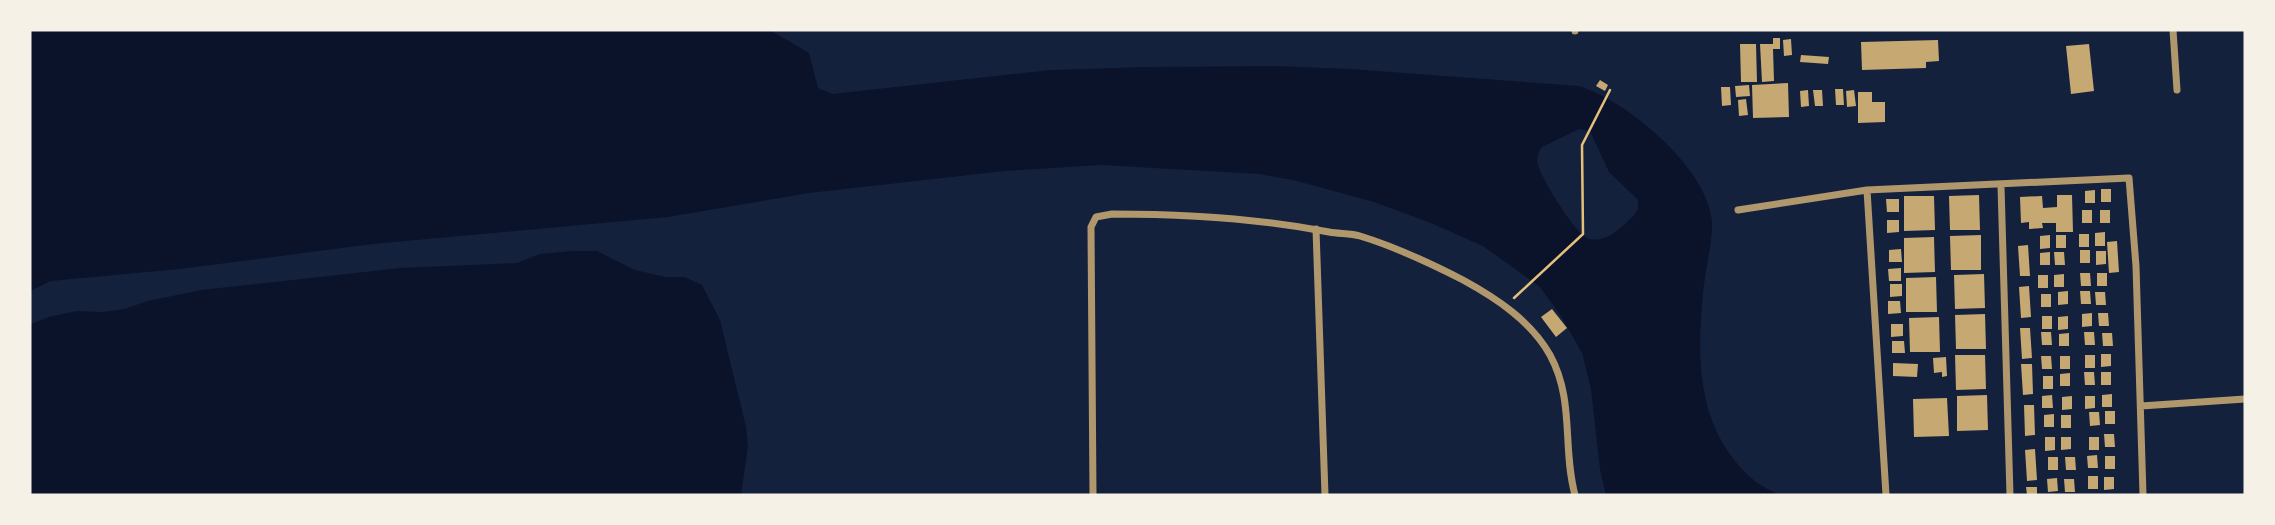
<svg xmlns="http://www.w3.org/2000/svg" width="2275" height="525" font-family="Lato,sans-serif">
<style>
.water{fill:#0b132b;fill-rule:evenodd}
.building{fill:#c6a872}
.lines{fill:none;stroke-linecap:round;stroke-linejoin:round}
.path{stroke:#e5c07b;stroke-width:2.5}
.minor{stroke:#b1986c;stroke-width:7}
</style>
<rect width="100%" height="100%" fill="#14213d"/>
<!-- water -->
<path class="water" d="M 30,30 L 770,30 L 809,53 L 818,88 L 832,94 L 1051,70 L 1144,67 L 1278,66 L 1351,69 L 1579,86 C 1627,101 1707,167 1712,221 C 1713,238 1706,267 1704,285 C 1696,356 1695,432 1756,482 C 1763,487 1772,491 1779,495 L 1606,495 L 1600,469 L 1591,389 L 1582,353 L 1561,316 L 1540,287 L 1483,246 L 1431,223 L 1374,202 L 1293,180 L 1259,174 L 1101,165 L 1005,171 L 809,193 L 668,217 L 373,244 L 180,269 L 51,281 L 30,291 ZM 1579,129 L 1590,131 L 1609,172 L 1637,199 C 1641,210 1635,214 1627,222 C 1618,231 1603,243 1589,239 C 1576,235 1544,182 1539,168 C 1536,160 1537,153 1542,147 Z
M 573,251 L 597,251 L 635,270 L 666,277 L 685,277 L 702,285 L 720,320 L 746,427 L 748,446 L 741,495 L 30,495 L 30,324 L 49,317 L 76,311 L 103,312 L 124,309 L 148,301 L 201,290 L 400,268 L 517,263 L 540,254 Z"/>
<!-- building -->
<path class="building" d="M 1773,38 L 1780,38 L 1780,49 L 1773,49 L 1774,81 L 1762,82 L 1760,44 L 1773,44 Z
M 1791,39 L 1792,55 L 1784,56 L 1783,40 Z
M 1938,40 L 1939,61 L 1926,62 L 1926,68 L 1862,70 L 1861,42 Z
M 1740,44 L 1756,44 L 1757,82 L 1741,82 Z
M 2089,44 L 2094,91 L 2071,94 L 2066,46 Z
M 1801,55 L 1829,57 L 1828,64 L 1800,62 Z
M 1600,80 L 1608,85 L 1605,91 L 1596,86 Z
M 1788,83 L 1789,117 L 1753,118 L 1752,85 Z
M 1749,85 L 1750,96 L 1736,97 L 1735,86 Z
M 1721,87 L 1730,87 L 1731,105 L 1722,106 Z
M 1835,89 L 1843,89 L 1844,105 L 1836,105 Z
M 1808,90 L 1809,106 L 1801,107 L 1800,91 Z
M 1813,90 L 1822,90 L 1823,106 L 1815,106 Z
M 1854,90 L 1856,106 L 1847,107 L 1846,91 Z
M 1858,92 L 1872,92 L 1872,102 L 1885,102 L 1885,122 L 1858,123 Z
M 1746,99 L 1748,115 L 1739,116 L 1738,100 Z
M 2101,189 L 2111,189 L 2111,202 L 2101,202 Z
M 2095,190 L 2095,203 L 2085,203 L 2085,191 Z
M 1979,195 L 1980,230 L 1950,230 L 1949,196 Z
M 2057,195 L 2072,195 L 2073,232 L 2056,232 L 2056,223 L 2042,223 L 2043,228 L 2029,229 L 2029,222 L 2021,223 L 2020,197 L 2042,196 L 2043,208 L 2057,207 Z
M 1904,196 L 1934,196 L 1935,230 L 1904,231 Z
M 1886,199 L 1899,199 L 1899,212 L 1887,212 Z
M 2082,210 L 2092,210 L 2092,223 L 2082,223 Z
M 2100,210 L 2110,210 L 2110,223 L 2100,223 Z
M 1887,220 L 1899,220 L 1899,232 L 1887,233 Z
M 2105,232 L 2105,246 L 2095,246 L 2095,233 Z
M 2079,234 L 2089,234 L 2089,247 L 2079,247 Z
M 1981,235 L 1981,270 L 1951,270 L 1950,236 Z
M 2050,235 L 2050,248 L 2040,249 L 2040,236 Z
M 2056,235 L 2066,235 L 2066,248 L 2056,248 Z
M 1934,237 L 1935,272 L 1904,273 L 1904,238 Z
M 2117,241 L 2119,272 L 2109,273 L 2107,242 Z
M 2028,245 L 2030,276 L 2020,276 L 2018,246 Z
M 1901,249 L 1902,262 L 1889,262 L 1889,250 Z
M 2080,250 L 2090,250 L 2090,263 L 2080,263 Z
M 2096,251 L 2106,251 L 2106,264 L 2096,265 Z
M 2050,252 L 2050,265 L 2040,265 L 2040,253 Z
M 2054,252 L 2064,252 L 2065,265 L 2055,265 Z
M 1901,268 L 1901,281 L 1889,281 L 1888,269 Z
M 2080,273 L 2090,273 L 2091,286 L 2081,286 Z
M 2097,273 L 2107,273 L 2107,286 L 2097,286 Z
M 1984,274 L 1985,308 L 1955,309 L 1954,275 Z
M 2064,274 L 2064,287 L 2054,287 L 2054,275 Z
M 2038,275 L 2048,275 L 2048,288 L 2038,288 Z
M 1936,277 L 1937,312 L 1906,312 L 1906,278 Z
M 1890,284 L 1902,284 L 1902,296 L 1890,297 Z
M 2029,286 L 2031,317 L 2021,318 L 2019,287 Z
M 2068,291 L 2068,304 L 2058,305 L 2058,292 Z
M 2080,291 L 2090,291 L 2091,304 L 2081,304 Z
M 2095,292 L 2105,292 L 2106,305 L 2096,305 Z
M 2041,294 L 2051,294 L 2051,307 L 2041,307 Z
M 1888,301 L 1900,301 L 1901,313 L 1888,314 Z
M 1552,309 L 1567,328 L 1556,337 L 1541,317 Z
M 2092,313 L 2092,326 L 2082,327 L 2082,314 Z
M 2098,313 L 2108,313 L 2109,326 L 2099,326 Z
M 1985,314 L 1986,349 L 1956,349 L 1955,315 Z
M 2042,316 L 2052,316 L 2052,329 L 2042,329 Z
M 2068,316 L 2068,329 L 2058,330 L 2058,317 Z
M 1939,317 L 1940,352 L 1910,352 L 1909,318 Z
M 1891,324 L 1903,324 L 1903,336 L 1891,337 Z
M 2020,328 L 2030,328 L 2032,358 L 2022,359 Z
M 2041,332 L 2051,332 L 2052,345 L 2042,345 Z
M 2084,332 L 2094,332 L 2095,345 L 2085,345 Z
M 2069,333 L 2069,346 L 2059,346 L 2059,334 Z
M 2102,333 L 2112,333 L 2113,346 L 2103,346 Z
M 1892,341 L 1904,341 L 1905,353 L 1892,353 Z
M 2101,354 L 2111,354 L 2111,366 L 2101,367 Z
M 1955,355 L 1985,355 L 1986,389 L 1956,390 Z
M 2085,355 L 2095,355 L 2095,368 L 2085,368 Z
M 2041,356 L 2051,356 L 2052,369 L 2042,369 Z
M 2060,356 L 2070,356 L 2070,369 L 2060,369 Z
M 1946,357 L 1947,376 L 1942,377 L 1942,372 L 1934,373 L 1933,358 Z
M 1893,363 L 1918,364 L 1917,377 L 1893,376 Z
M 2021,364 L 2032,364 L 2033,394 L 2023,395 Z
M 2084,372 L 2094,372 L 2095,385 L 2085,385 Z
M 2101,372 L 2111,372 L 2111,385 L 2101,385 Z
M 2070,373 L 2070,386 L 2060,386 L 2060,374 Z
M 2043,376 L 2053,376 L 2053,389 L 2043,389 Z
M 2112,394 L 2112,407 L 2102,407 L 2102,395 Z
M 1987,395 L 1988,430 L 1957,431 L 1957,396 Z
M 2052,395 L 2053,408 L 2042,408 L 2042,396 Z
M 2072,396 L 2072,409 L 2062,410 L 2062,397 Z
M 2085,396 L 2095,396 L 2095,408 L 2085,409 Z
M 1947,398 L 1949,436 L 1914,437 L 1913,399 Z
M 2024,405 L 2034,405 L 2035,435 L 2025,436 Z
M 2105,411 L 2115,411 L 2115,424 L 2105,424 Z
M 2089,412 L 2099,412 L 2100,425 L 2090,426 Z
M 2054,414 L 2054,427 L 2044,427 L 2044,415 Z
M 2061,415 L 2071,415 L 2071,428 L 2061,428 Z
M 2104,434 L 2114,434 L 2115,447 L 2105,447 Z
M 2045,437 L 2055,437 L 2055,450 L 2045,451 Z
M 2061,437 L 2071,437 L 2071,449 L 2061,450 Z
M 2089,437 L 2099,437 L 2099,450 L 2089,450 Z
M 2035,449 L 2037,480 L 2027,481 L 2025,450 Z
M 2097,455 L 2098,468 L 2088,468 L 2087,456 Z
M 2105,456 L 2115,456 L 2115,469 L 2105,469 Z
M 2048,457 L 2058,457 L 2058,470 L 2048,470 Z
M 2065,457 L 2075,457 L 2076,470 L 2066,470 Z
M 2088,476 L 2098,476 L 2098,489 L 2088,489 Z
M 2104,477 L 2114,477 L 2114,489 L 2104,490 Z
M 2057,478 L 2058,491 L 2048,492 L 2047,479 Z
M 2064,479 L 2074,479 L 2075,492 L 2065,492 Z
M 2026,487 L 2037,487 L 2037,495 L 2027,495 Z"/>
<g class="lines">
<!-- path -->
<path class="path" d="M 1514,298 L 1583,234 L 1582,145 L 1610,90"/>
<!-- minor -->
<path class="minor" d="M 1575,30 L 1575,31
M 2173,30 L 2177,90
M 2001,186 L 2010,495
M 1867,190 L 1886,495
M 1738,210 L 1867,190 L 2129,178 L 2136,266 L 2143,495
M 1316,229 L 1325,495
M 2141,406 L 2245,399
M 1093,495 L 1091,227 L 1096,217 L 1112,214 C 1185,214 1256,218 1329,232 C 1339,234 1350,233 1360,236 C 1396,247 1430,263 1463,280 C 1496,298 1531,321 1550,355 C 1575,401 1562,447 1575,495"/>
</g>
<!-- border -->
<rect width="2275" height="525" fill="none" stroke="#f6f1e7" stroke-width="63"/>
</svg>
